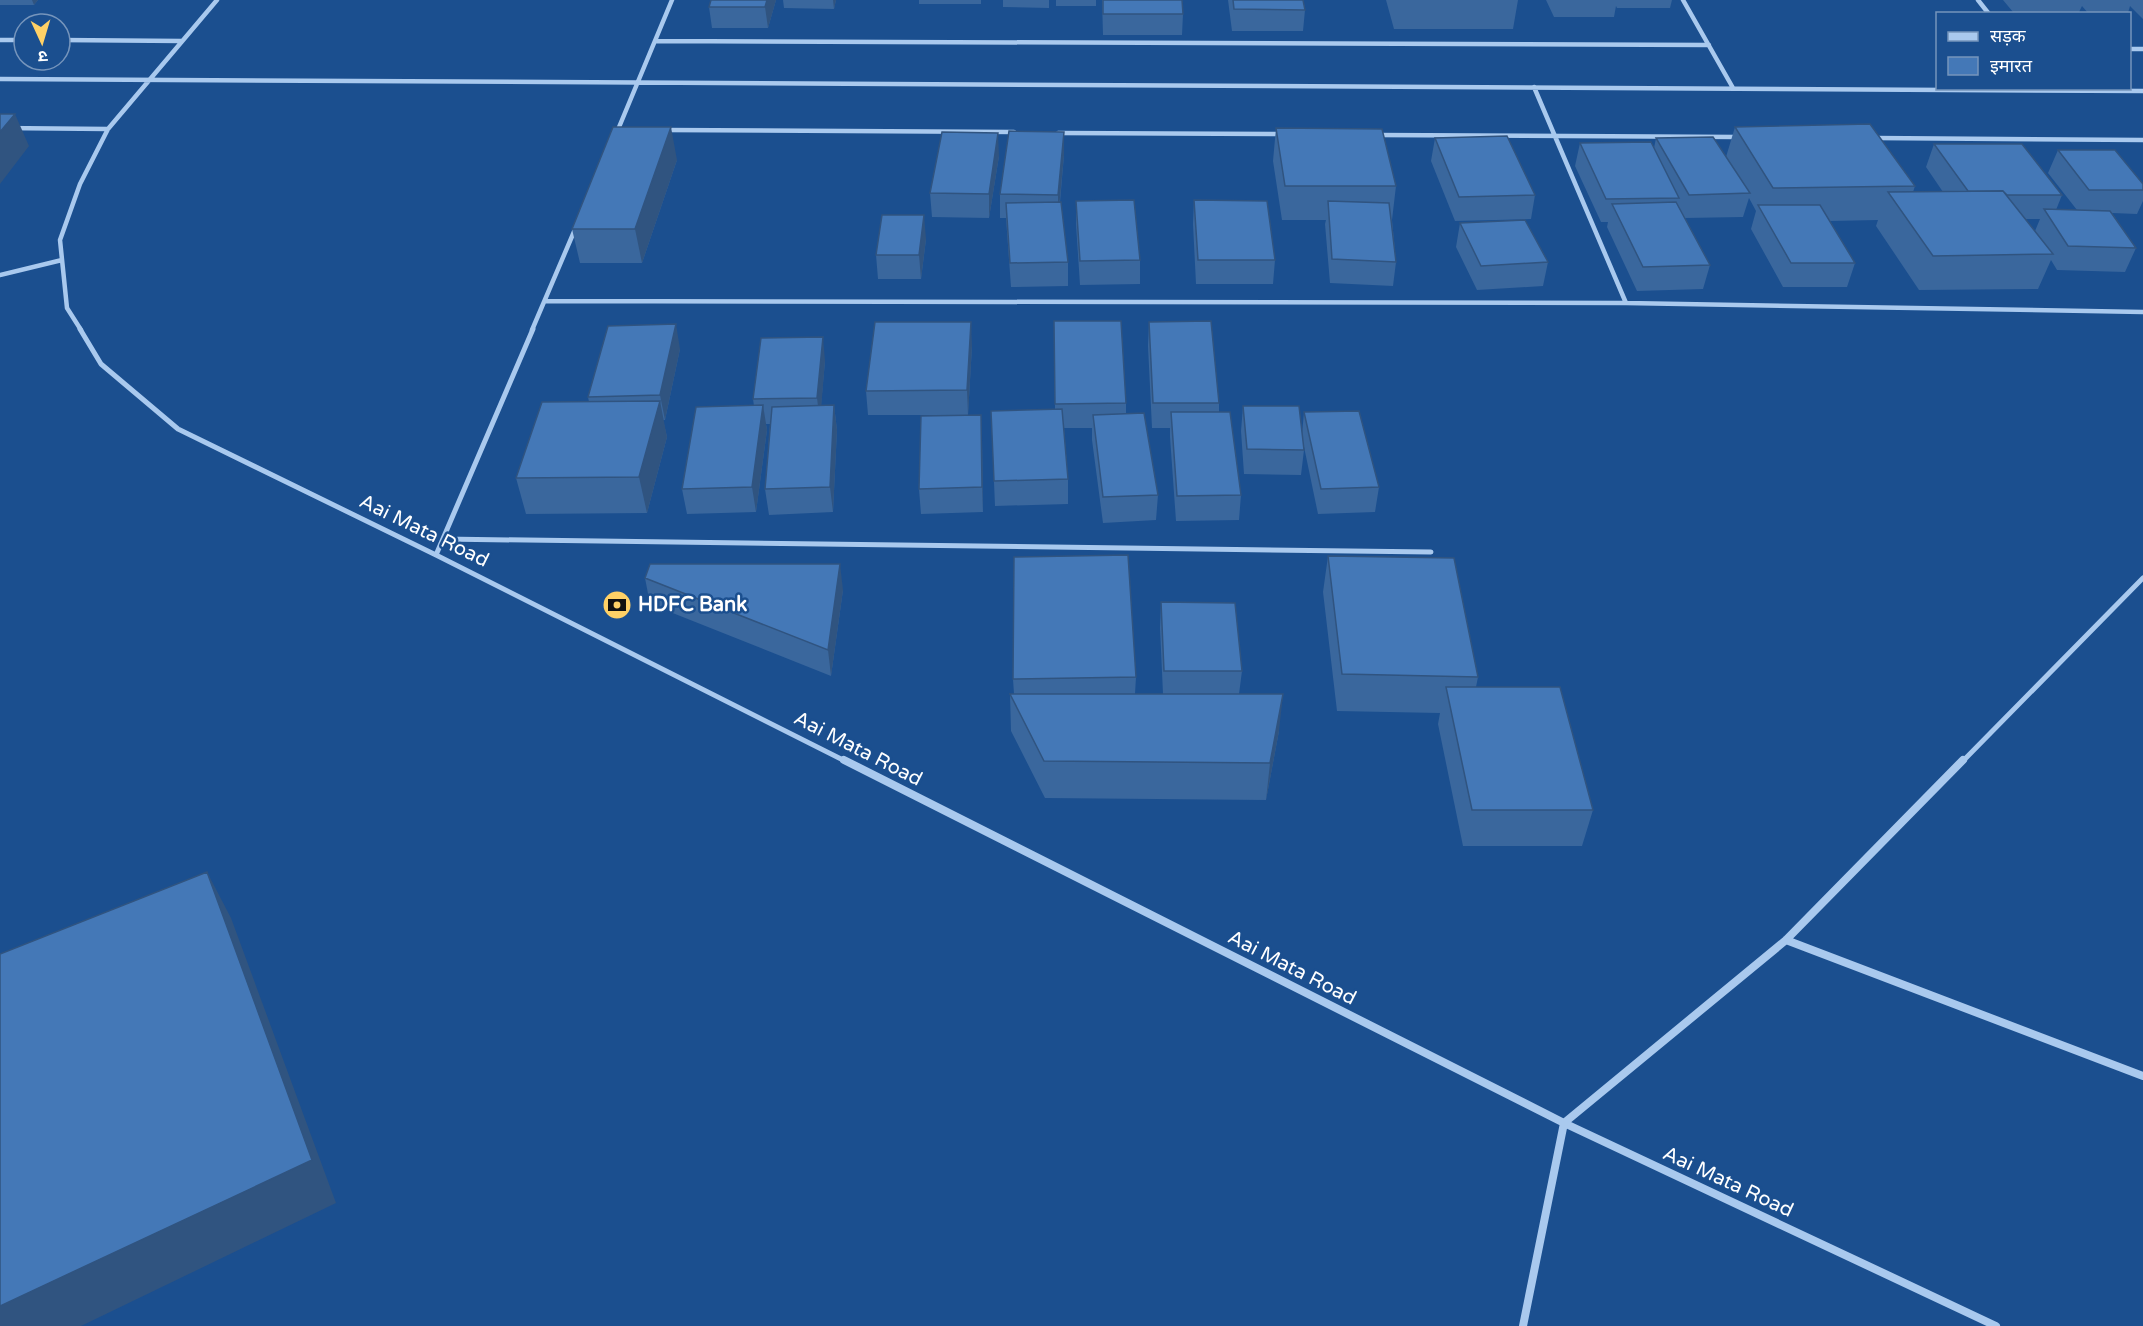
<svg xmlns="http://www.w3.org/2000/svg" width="2143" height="1326" font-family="'Varela Round','Noto Sans Devanagari',sans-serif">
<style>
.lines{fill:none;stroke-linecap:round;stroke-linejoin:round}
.minor-far2{stroke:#a9c9ee;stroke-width:4.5}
.minor-far1{stroke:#a9c9ee;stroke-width:5}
.minor{stroke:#a9c9ee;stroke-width:8}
.wall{fill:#3a679d;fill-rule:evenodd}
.shaded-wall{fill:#305480}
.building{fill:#4478b7;stroke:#305480;stroke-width:1.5}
.labels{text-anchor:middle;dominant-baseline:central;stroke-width:5;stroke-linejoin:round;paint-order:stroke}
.street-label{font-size:20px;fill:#fff;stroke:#1b4f8f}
.poi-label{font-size:20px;font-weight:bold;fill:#fff;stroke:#1b4f8f;text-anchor:start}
</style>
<rect width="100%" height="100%" fill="#1b4f8f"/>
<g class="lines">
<!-- minor-far2 -->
<path class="minor-far2" d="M 1683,0 L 1733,88
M 1978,0 L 1989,14
M 0,40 L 24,40
M 60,40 L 182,41
M 655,41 L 1709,45
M 2130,49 L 2143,49
M 0,79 L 2143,91
M 1534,87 L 1626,303
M 0,128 L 108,129
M 665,130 L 1014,132
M 617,132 L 672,0
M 1058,133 L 1281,134
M 1376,135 L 1737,137
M 1874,138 L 2143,140
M 0,275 L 62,260
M 545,301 L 1626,303 L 2143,312
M 81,330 L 67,308 L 60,240 L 80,184 L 108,129 L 217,0
M 532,330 L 576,227"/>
<!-- minor-far1 -->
<path class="minor-far1" d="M 80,329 L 101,364 L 178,429 L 436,555 L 847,762
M 443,539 L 1431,552
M 436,555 L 533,329
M 1962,762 L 2143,578"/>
<!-- minor -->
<path class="minor" d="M 844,760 L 1564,1123 L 1996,1326
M 1786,940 L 2143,1076
M 1523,1326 L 1564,1123 L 1786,940 L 1963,760"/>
</g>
<!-- wall -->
<path class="wall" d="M 0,0 L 38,0 L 34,5 L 0,5 Z
M 776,0 L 768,28 L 712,28 L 709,7 Z
M 783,0 L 836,0 L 834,9 L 784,8 Z
M 919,0 L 981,0 L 981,4 L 919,4 Z
M 1003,0 L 1049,0 L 1049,8 L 1003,7 Z
M 1056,0 L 1096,0 L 1096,6 L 1056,6 Z
M 1102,0 L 1182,0 L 1183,14 L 1182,35 L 1103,35 Z
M 1228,0 L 1303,0 L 1305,10 L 1303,31 L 1232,31 Z
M 1386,0 L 1518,0 L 1513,29 L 1394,29 Z
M 1546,0 L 1672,0 L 1670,8 L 1617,8 L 1616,6 L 1614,17 L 1554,17 Z
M 2003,0 L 2143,0 L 2143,19 L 2130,6 L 2128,13 L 2088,13 L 2082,6 L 2079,12 L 2013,12 Z
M 1735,127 L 1915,186 L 1913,192 L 1943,192 L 1926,167 L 1934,144 L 2062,195 L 2056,210 L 2077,210 L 2048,173 L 2058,150 L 2143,184 L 2143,201 L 2137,214 L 2112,213 L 2136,248 L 2125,272 L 2057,270 L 2051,260 L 2038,289 L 1919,290 L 1876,226 L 1878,220 L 1830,221 L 1855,263 L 1847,287 L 1783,287 L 1751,229 L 1756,211 L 1749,198 L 1743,217 L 1685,218 L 1710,265 L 1703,289 L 1637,291 L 1607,227 L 1608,222 L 1601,222 L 1575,166 L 1580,143 L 1654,148 L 1656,138 L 1726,157 ZM 2025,219 L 2040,219 L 2035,231 Z
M 1276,128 L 1396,186 L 1392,220 L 1396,262 L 1393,286 L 1330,283 L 1325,224 L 1326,220 L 1282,220 L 1273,161 Z
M 1435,138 L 1535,195 L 1531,219 L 1455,221 L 1431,161 Z
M 1064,155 L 1060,202 L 1068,262 L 1068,286 L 1011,287 L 1006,218 L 1000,218 L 1000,194 Z
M 999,156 L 989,218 L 932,217 L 930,193 Z
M 677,160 L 642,263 L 580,263 L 572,229 Z
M 1194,200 L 1275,260 L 1273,284 L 1196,284 L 1193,224 Z
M 1076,201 L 1140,260 L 1140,284 L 1080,285 L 1076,224 Z
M 1460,223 L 1548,262 L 1543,286 L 1477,290 L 1456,247 Z
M 926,239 L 921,279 L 878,279 L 876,255 Z
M 1054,321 L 1126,403 L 1126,414 L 1158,495 L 1156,520 L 1103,523 L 1092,440 L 1092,428 L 1064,428 L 1068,479 L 1068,504 L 995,506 L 991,411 L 1055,409 Z
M 1149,322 L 1219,403 L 1219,412 L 1241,495 L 1239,520 L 1176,521 L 1170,437 L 1170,428 L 1152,428 L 1148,346 Z
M 972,346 L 968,415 L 868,415 L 866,391 Z
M 680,349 L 665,420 L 663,420 L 667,437 L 647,513 L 526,514 L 516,478 L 589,402 L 588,397 Z
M 825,361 L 821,405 L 834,405 L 837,430 L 833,512 L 769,515 L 765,489 L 770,424 L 766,424 L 767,430 L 756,512 L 687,514 L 682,489 L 754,406 L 753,399 Z
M 1243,406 L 1302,434 L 1304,412 L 1379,487 L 1375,512 L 1318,514 L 1303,442 L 1304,450 L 1301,475 L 1244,474 L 1241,431 Z
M 982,440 L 983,512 L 921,514 L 919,489 Z
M 1328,556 L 1478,677 L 1476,687 L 1593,810 L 1582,846 L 1463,846 L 1438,724 L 1440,713 L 1337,711 L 1323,592 Z
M 645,578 L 843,590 L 831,676 L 650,604 Z
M 1161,602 L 1242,671 L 1239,694 L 1279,731 L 1266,800 L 1045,798 L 1011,731 L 1010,694 L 1014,694 L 1013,679 L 1136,677 L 1135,694 L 1163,694 L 1160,628 Z"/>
<!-- shaded-wall -->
<path class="shaded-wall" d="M 32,0 L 38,0 L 34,5 Z
M 767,0 L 776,0 L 768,28 L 765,7 Z
M 833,0 L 836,0 L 834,9 Z
M 15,114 L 29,146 L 0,184 L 0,132 Z
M 671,127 L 677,160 L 642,263 L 635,229 Z
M 1064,132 L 1064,155 L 1058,219 L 1058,195 Z
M 998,133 L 999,156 L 989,218 L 989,194 Z
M 924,215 L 926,239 L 921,279 L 919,255 Z
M 971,322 L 972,346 L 968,415 L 967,390 Z
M 676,324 L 680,349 L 665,420 L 660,395 Z
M 823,337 L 825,361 L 820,422 L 817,398 Z
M 660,401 L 667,437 L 647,513 L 639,477 Z
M 763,405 L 767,430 L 756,512 L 752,487 Z
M 834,405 L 837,430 L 833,512 L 830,487 Z
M 981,415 L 982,440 L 983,512 L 982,487 Z
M 840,564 L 843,590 L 831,676 L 828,650 Z
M 1283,694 L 1279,731 L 1266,800 L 1270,763 Z
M 207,872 L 231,918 L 336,1203 L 81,1326 L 0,1326 L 0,1306 Z"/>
<!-- building -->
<path class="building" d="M 711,0 L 767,0 L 765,7 L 709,7 Z
M 1103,0 L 1182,0 L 1183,14 L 1103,14 Z
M 1233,0 L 1303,0 L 1305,10 L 1234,9 Z
M 0,114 L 15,114 L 0,132 Z
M 1870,124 L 1915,186 L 1773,188 L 1735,127 Z
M 613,127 L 671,127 L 635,229 L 572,229 Z
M 1276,128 L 1382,129 L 1396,186 L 1285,186 Z
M 1009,131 L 1064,132 L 1058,195 L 1000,194 Z
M 942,132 L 998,133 L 989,194 L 930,193 Z
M 1507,136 L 1535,195 L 1459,197 L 1435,138 Z
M 1713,137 L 1750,193 L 1689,195 L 1656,138 Z
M 1651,142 L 1679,198 L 1606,199 L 1580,143 Z
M 1934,144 L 2022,144 L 2062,195 L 2007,195 L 2003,191 L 1968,191 Z
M 2058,150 L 2115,150 L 2143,184 L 2143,190 L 2089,190 Z
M 2003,191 L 2053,254 L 1933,256 L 1888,192 Z
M 1134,200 L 1140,260 L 1080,261 L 1076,201 Z
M 1194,200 L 1267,201 L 1275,260 L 1198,260 Z
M 1328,201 L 1389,203 L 1396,262 L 1332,259 Z
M 1061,202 L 1068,262 L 1010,263 L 1006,203 Z
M 1676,202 L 1710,265 L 1643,267 L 1612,204 Z
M 1758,205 L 1820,205 L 1855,263 L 1791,263 Z
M 2044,209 L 2110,211 L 2136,248 L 2068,246 Z
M 882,215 L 924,215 L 919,255 L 876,255 Z
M 1525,220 L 1548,262 L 1481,266 L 1460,223 Z
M 1054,321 L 1121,321 L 1126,403 L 1055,404 Z
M 1211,321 L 1219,403 L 1153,403 L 1149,322 Z
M 875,322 L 971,322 L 967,390 L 866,391 Z
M 676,324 L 660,395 L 588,397 L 608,326 Z
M 823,337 L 817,398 L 753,399 L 761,338 Z
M 660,401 L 639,477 L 516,478 L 542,402 Z
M 763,405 L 752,487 L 682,489 L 696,407 Z
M 834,405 L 830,487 L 765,489 L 772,407 Z
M 1243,406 L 1299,406 L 1304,450 L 1247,449 Z
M 1062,409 L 1068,479 L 994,481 L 991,411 Z
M 1359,411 L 1379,487 L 1321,489 L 1304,412 Z
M 1171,412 L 1230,412 L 1241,495 L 1177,496 Z
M 1144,413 L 1158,495 L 1103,497 L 1093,415 Z
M 981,415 L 982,487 L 919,489 L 921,416 Z
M 1128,555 L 1136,677 L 1013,679 L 1014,557 Z
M 1328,556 L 1454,558 L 1478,677 L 1342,674 Z
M 650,564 L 840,564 L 828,650 L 645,578 Z
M 1161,602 L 1235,603 L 1242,671 L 1164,671 Z
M 1446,687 L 1560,687 L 1593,810 L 1472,810 Z
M 1010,694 L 1283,694 L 1270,763 L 1044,761 Z
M 207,872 L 312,1160 L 0,1306 L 0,954 Z"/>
<!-- icons -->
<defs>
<g id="bank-disc" transform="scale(1.5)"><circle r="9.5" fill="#ffd166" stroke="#1b4f8f"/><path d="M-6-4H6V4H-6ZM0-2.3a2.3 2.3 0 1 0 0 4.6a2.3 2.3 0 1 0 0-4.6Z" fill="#111"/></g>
</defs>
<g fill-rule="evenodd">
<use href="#bank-disc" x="617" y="605"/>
</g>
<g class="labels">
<!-- street labels -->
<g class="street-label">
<text transform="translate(424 531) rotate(26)">Aai Mata Road</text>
<text transform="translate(858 749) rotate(27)">Aai Mata Road</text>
<text transform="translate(1292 968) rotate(27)">Aai Mata Road</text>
<text transform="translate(1728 1182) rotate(25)">Aai Mata Road</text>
</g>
<!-- poi labels -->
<g class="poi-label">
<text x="638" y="605">HDFC Bank</text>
</g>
</g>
<!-- legend -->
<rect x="1936" y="12" width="195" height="78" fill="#1b4f8f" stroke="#7695bc" stroke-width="1.5"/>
<rect x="1948" y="32" width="30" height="9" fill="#a9c9ee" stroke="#7695bc" stroke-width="1.5"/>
<text x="1990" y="42" font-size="18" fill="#ffffff">सड़क</text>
<rect x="1948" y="57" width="30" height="18" fill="#4478b7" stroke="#7695bc" stroke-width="1.5"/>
<text x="1990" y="72" font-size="18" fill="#ffffff">इमारत</text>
<!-- north arrow -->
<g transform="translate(42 42) rotate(176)"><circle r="28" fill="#1b4f8f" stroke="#7695bc" stroke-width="1.5"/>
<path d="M0-4.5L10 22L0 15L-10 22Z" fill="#ffd166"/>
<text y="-9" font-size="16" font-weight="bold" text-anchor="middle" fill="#ffffff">उ</text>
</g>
</svg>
